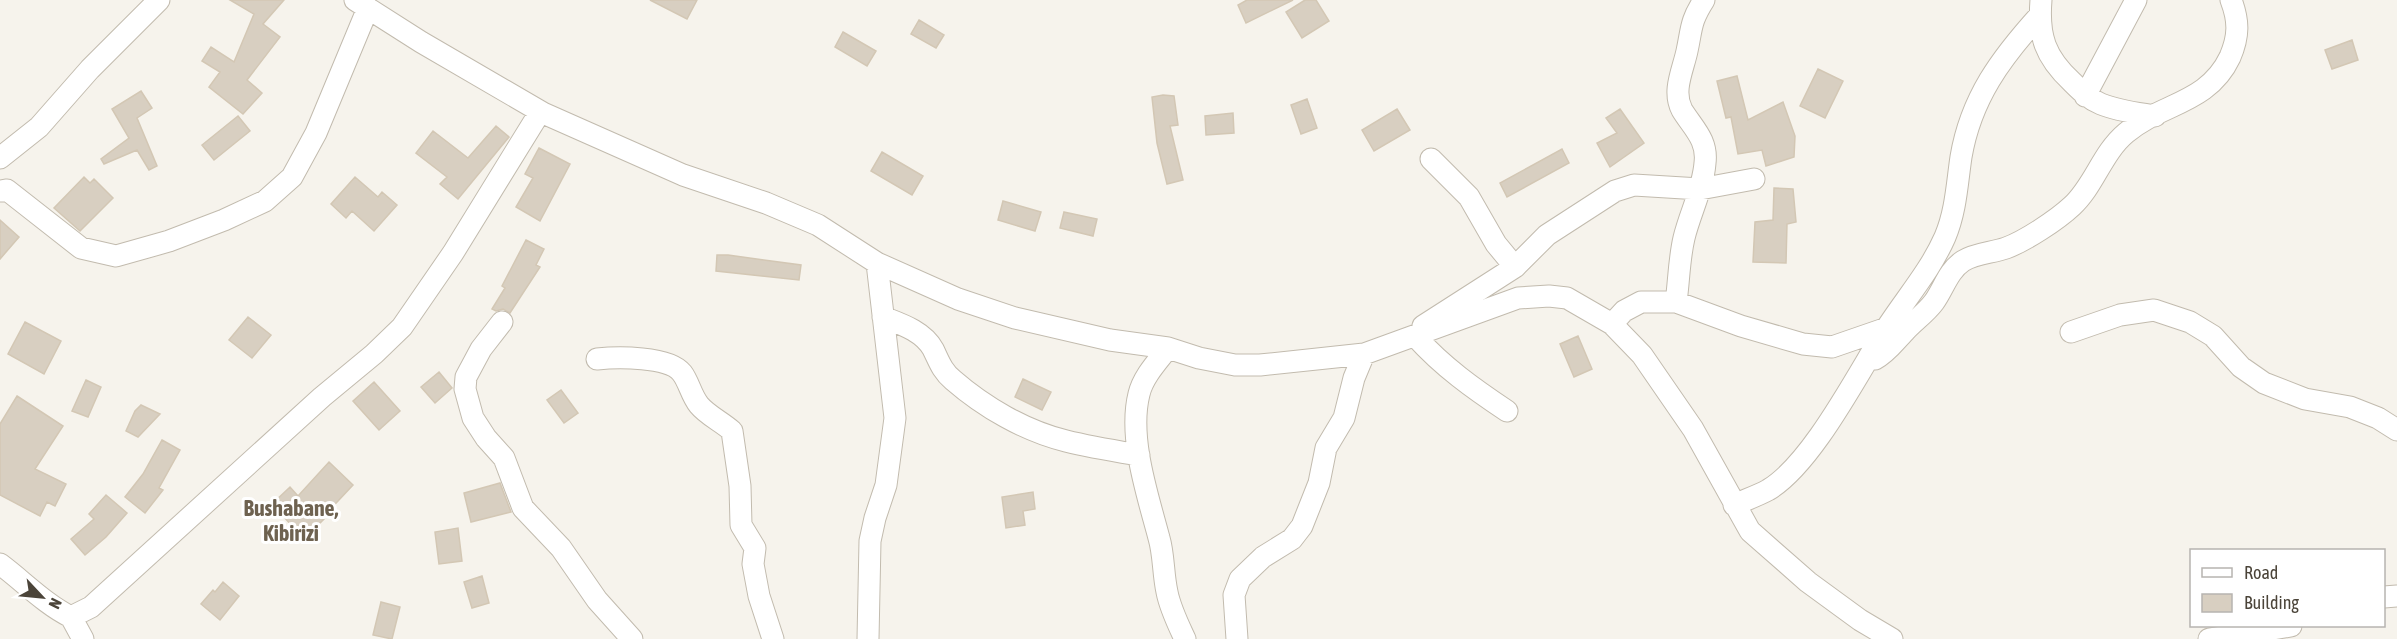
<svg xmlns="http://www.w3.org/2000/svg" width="2397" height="639" font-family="'Asap Condensed',sans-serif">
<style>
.building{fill:#d8cfc1;stroke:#d3c7b4;stroke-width:1.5}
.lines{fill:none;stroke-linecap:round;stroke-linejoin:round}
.minor-casing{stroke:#c2bbae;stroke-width:23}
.minor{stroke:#fff;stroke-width:21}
.labels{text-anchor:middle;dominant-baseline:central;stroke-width:6;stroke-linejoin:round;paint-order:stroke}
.neighbourhood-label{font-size:22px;font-weight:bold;fill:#6e6250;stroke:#fff}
</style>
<rect width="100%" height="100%" fill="#f6f3ec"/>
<!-- building -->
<path class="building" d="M 230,0 L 284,0 L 263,24 L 280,37 L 247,80 L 262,93 L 243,114 L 209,87 L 220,72 L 202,61 L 211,47 L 234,62 L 254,14 Z
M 650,0 L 697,0 L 687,19 Z
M 1247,0 L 1293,0 L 1246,23 L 1238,5 Z
M 1305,0 L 1316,0 L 1329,21 L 1302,38 L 1286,12 Z
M 919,20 L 944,35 L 936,48 L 911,34 Z
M 843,32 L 876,51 L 867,66 L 835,47 Z
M 2352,40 L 2358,60 L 2332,69 L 2325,50 Z
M 1818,69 L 1843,81 L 1825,118 L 1800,106 Z
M 1737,76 L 1748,120 L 1783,102 L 1795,136 L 1794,157 L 1766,166 L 1762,150 L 1738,154 L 1731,117 L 1726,118 L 1717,81 Z
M 141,91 L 152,108 L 137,118 L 157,166 L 149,170 L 137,150 L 104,164 L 101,159 L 129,138 L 112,109 Z
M 1163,95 L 1174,96 L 1178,125 L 1170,126 L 1183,180 L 1167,184 L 1157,143 L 1152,97 Z
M 1307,99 L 1317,128 L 1301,134 L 1291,105 Z
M 1397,109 L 1410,130 L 1374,151 L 1362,130 Z
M 1620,109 L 1644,143 L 1610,167 L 1597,143 L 1617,133 L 1606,118 Z
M 1233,113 L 1234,133 L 1206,135 L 1205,116 Z
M 238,116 L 250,131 L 214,160 L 202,145 Z
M 496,126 L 509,137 L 458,199 L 440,184 L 447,177 L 416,153 L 433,131 L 468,158 Z
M 539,148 L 570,164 L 540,221 L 516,207 L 533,178 L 525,174 Z
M 1562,149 L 1569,163 L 1507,197 L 1500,183 Z
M 882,152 L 923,176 L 912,195 L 871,171 Z
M 84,177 L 90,183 L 94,179 L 113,198 L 80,231 L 54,208 Z
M 355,177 L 378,197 L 382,192 L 397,205 L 374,231 L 352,211 L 346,218 L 331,204 Z
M 1774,188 L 1793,189 L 1796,222 L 1787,224 L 1786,263 L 1753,262 L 1755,222 L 1773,220 Z
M 1003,201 L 1041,212 L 1035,231 L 998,220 Z
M 1064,212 L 1097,219 L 1093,236 L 1060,228 Z
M 0,220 L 19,237 L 0,259 Z
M 526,240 L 544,249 L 536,265 L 540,267 L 510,313 L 503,309 L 496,311 L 492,309 L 505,288 L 502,286 Z
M 717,255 L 728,255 L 801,265 L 799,280 L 716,271 Z
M 248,317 L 271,335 L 252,358 L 229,340 Z
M 25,322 L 61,341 L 44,374 L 8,354 Z
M 1578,336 L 1592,369 L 1574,377 L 1560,344 Z
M 439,372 L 452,388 L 435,403 L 421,387 Z
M 1023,379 L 1051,392 L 1042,410 L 1015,397 Z
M 86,380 L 101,387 L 88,417 L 72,411 Z
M 374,382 L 400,411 L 379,430 L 353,401 Z
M 561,390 L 578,413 L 564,423 L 547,400 Z
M 17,396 L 63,426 L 35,469 L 66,484 L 55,506 L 47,502 L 40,516 L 0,495 L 0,424 Z
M 141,405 L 160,414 L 138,437 L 126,431 L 135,411 Z
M 162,440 L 180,450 L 159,488 L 163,490 L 145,513 L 125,497 L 143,474 Z
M 329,462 L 353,485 L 323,517 L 324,519 L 304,539 L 272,504 L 290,487 L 298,496 Z
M 500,483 L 511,512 L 471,522 L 464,493 Z
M 1033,492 L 1035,509 L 1023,511 L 1025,525 L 1006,528 L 1002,497 Z
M 106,495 L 127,513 L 106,537 L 85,555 L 71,539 L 94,519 L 89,514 Z
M 458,528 L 462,561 L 439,564 L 435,532 Z
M 482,576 L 489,603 L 472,608 L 464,582 Z
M 223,582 L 239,596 L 220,620 L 201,604 L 213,590 L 215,592 Z
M 381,602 L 400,607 L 392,639 L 373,635 Z"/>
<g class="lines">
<!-- minor casing -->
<g class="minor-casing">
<path id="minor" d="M 355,0 L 421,42 L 543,113 L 683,175 L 766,203 L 818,225 L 877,263 L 958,299 L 1015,318 L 1110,340 L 1168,348 L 1199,358 L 1235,365 L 1260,365 L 1364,354 L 1518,298 L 1549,296 L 1567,298 L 1612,324 L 1642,355 L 1693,429 L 1750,531 L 1808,582 L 1860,620 L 1892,639
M 2041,0 C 2038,36 2045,57 2072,82 C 2081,91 2089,99 2101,104 C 2118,111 2137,113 2155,116
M 2085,96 L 2136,0
M 0,158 L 39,127 L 90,69 L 159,0
M 1431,159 L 1469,197 L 1496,244 L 1515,267
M 0,191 L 7,190 L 81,248 L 116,256 L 169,241 L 224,220 L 265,201 L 292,177 L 316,133 L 368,8
M 1676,302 C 1679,281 1679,259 1684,238 C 1690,213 1703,189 1705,163 C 1708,140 1693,128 1682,110 C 1672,91 1683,70 1687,51 C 1692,28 1690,22 1704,0
M 883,317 C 901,324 923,331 933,349 C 939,361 942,371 953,380 C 984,407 1025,431 1066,441 C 1090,447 1115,451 1139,455
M 502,322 L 481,349 L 466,377 L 465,389 L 473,418 L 486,438 L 504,458 L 523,508 L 561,548 L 597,600 L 632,639
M 1612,324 L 1624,311 L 1641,302 L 1676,302 L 1741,326 L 1803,344 L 1832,347 L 1887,328
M 1423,326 L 1515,267 L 1547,235 L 1615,191 L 1634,185 L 1700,189 L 1754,179
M 2071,332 L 2120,315 L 2154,310 L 2190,322 L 2213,336 L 2241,367 L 2264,383 L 2305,399 L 2350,407 L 2378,418 L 2397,430
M 1416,337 C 1443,367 1474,389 1507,411
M 1168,348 C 1157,362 1143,377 1139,394 C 1128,438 1148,496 1159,538 C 1164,555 1163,574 1167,592 C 1170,608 1178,624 1185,639
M 597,359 C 617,357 669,356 682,373 C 689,382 691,395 699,405 C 707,415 722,422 732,431 L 740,486 L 741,525 L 755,548 L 753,564 L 759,596 L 773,639
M 1875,359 C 1888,352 1895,341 1905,331 C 1914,321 1926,313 1934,302 C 1944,288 1948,271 1963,261 C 1976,253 1992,253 2006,248 C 2025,241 2057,220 2072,206 C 2094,186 2102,153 2126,133 C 2161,103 2208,104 2230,57 C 2239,36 2239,21 2231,0
M 1734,505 C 1745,500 1757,496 1768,490 C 1812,464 1858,373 1886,329 C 1906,298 1930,271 1945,237 C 1956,211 1957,184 1961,157 C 1971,98 2001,58 2040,15
M 0,564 C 24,582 45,604 71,617 L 91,607 L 322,397 L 374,354 L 402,327 L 453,253 L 540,112
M 2384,597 L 2397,596
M 71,617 L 83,639
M 868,639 L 870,541 L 875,518 L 886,485 L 895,418 L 877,263
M 1237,639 L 1234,595 L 1240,579 L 1263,557 L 1292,539 L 1302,526 L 1319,483 L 1326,448 L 1344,418 L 1354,378 L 1364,354
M 2209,639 L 2291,626"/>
</g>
<!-- minor -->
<use href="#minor" class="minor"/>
</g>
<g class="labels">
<!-- neighbourhood labels -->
<g class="neighbourhood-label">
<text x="291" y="508">Bushabane,<tspan x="291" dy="25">Kibirizi</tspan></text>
</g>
</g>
<!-- legend -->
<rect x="2190" y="549" width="195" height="78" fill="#ffffff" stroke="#b7b4b0" stroke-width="1.5"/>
<rect x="2202" y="568" width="30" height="9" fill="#ffffff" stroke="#b7b4b0" stroke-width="1.5"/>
<text x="2244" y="579" font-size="18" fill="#4b4439">Road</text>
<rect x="2202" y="594" width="30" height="18" fill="#d8cfc1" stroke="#b7b4b0" stroke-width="1.5"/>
<text x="2244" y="609" font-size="18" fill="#4b4439">Building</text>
<!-- north arrow -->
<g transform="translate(42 597) rotate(116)" stroke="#ffffff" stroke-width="4.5" paint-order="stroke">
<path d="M0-4.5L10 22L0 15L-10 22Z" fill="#4b4439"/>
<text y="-9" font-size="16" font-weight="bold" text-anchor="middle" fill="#4b4439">N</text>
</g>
</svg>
